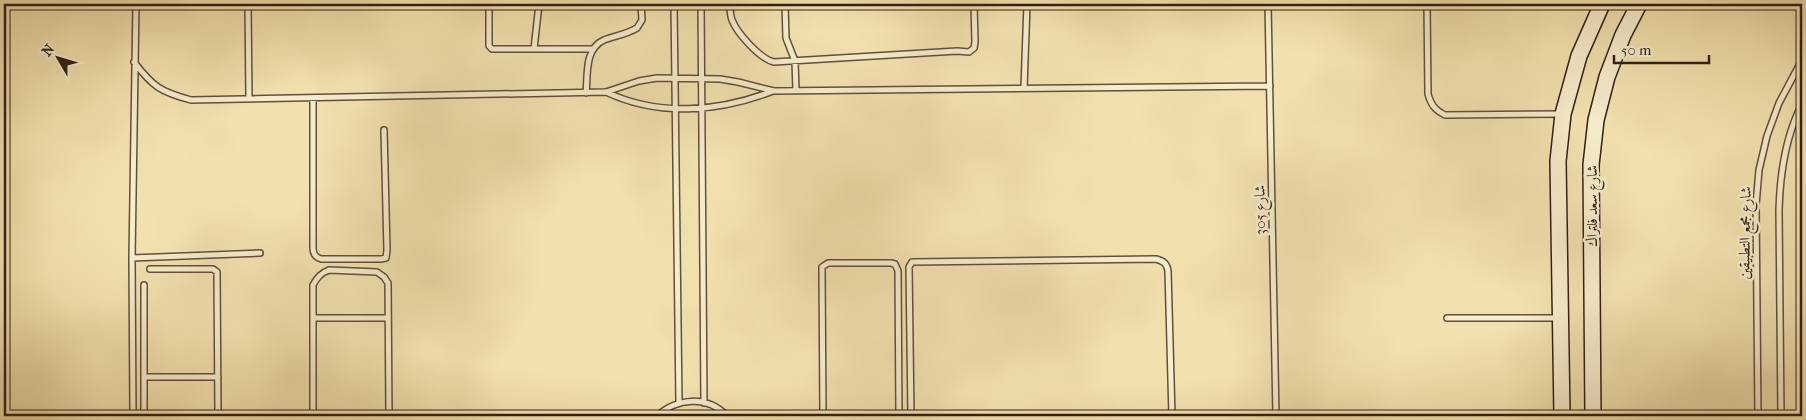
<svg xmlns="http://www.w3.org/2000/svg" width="1806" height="420" font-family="'IM FELL French Canon',Amiri,serif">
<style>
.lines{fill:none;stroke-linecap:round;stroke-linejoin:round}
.lane-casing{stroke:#61503c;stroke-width:8}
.secondary-casing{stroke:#312016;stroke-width:18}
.lane{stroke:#f7eccb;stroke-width:5}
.secondary{stroke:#f7eccb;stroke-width:15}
.labels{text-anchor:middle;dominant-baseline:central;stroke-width:5;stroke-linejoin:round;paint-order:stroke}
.street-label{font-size:15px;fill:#312016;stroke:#f7eccb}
</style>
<rect width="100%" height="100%" fill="#f2e1af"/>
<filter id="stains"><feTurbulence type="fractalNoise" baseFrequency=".004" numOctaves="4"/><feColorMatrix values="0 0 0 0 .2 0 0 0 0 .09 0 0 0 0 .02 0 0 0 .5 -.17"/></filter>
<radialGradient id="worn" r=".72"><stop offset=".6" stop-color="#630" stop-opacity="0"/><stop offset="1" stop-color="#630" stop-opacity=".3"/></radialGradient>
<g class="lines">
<!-- lane casing -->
<g class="lane-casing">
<path id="lane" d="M 248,4 L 249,99
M 489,4 L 489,46 L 492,49 L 593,49
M 674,4 L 679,403
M 701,4 L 704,403
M 730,4 C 730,9 730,15 732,20 C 737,33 760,59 774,62 L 957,51 L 969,52 L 974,48 L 975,42 L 974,4
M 785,4 L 786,38 L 795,61 L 796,91
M 1268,4 L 1276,416
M 1427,4 L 1428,94 C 1431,105 1435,110 1445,115 L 1562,114
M 534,49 L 539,4
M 134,62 C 153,87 161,92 191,100 L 606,92 L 639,81 L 657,78 L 720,79 L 738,82 L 774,91 L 1270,86
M 1024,88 L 1027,4
M 606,92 C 659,117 719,112 773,91
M 586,93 C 588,75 584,49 604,40 C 615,36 627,34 637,28 L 642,20 L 641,4
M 313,98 L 313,248 C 313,254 315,257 321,259 L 381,259 L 386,258 L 387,250 L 384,130
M 132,258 L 260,253
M 150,269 L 213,269 L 217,272 L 218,416
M 144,285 L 144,416
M 313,318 L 388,318
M 1447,318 L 1559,318
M 144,377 L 218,377
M 133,416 L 132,258 L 136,4
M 313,416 L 313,285 C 317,277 321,273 329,270 L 377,272 L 384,277 L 388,283 L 389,416
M 657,416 C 677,398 707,395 727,416
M 823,416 L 822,267 L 828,263 L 891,263 L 895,264 L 898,271 L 899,416
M 911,416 L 909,267 L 912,262 L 1156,259 C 1164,261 1167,264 1168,271 L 1172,416
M 1758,416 L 1756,205 L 1759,170 L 1767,136 L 1779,103 L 1802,60
M 1781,416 L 1779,210 C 1780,174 1785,137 1802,104"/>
</g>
<!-- secondary casing -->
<g class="secondary-casing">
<path id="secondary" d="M 1562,416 L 1558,161 L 1563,114 L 1579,56 L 1602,4
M 1593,416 L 1591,165 L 1596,120 L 1607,77 L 1623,35 L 1639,4"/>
</g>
<!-- lane -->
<use href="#lane" class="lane"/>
<!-- secondary -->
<use href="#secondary" class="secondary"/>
</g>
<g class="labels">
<!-- street labels -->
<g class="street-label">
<text transform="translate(1592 206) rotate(-90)">شارع سعد فلتراك</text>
<text transform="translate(1260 210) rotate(-91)">شارع 305</text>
<text transform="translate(1745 233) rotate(-89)">شارع مجمع التطبيقين</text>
</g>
</g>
<!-- margin -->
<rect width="1806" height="420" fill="none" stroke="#f2e1af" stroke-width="20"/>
<rect x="5" y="5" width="1796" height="410" fill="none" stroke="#312016" stroke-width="2.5"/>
<rect x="10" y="10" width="1786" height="400" fill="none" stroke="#312016"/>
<!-- north arrow -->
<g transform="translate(58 58) rotate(308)" stroke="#f7eccb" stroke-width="4" paint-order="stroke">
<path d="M0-4L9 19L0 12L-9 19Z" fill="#312016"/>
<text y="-8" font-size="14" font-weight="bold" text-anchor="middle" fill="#312016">N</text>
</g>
<!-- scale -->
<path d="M1614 55v8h95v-8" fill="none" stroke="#312016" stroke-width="2.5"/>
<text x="1621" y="55" font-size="15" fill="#312016" stroke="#f7eccb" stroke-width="4" paint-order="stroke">50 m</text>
<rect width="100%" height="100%" filter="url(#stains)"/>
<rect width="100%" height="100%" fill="url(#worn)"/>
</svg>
